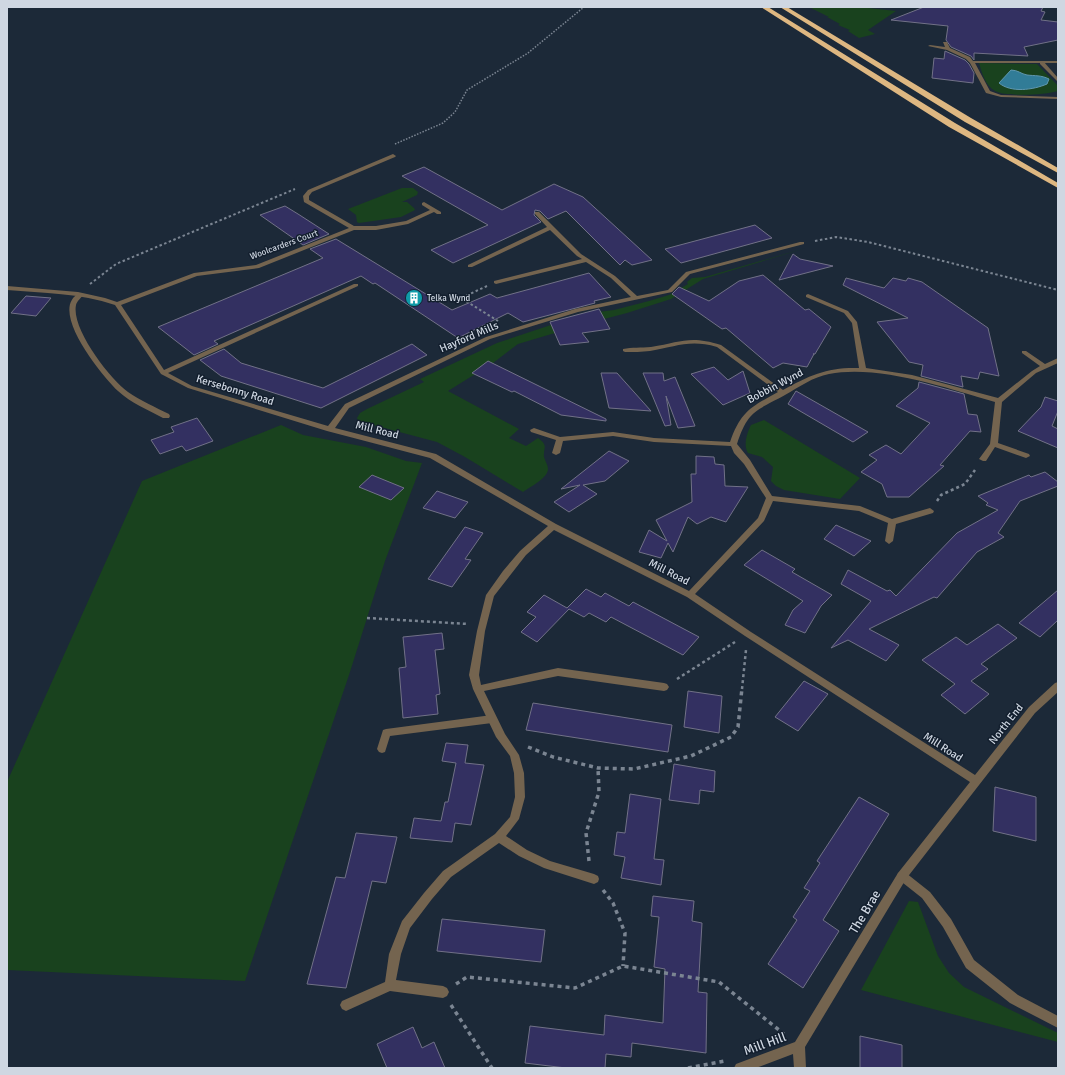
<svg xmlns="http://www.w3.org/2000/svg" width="1065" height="1075" font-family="Signika,sans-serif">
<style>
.green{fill:#19421e}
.water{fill:#317c97;stroke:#6097ae}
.building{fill:#333061;stroke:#717187}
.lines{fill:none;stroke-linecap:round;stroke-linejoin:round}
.path-far3{stroke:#7b8592;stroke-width:1.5;stroke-dasharray:1.5 1.5;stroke-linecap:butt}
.path-far2{stroke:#7b8592;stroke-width:2;stroke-dasharray:2.5 2.5;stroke-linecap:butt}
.path-far1{stroke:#7b8592;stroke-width:2.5;stroke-dasharray:3 3;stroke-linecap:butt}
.path{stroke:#7b8592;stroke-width:3.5;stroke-dasharray:4 4;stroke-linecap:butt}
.lane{fill:#74644f;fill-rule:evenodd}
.street{fill:#74644f;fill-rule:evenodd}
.highway{fill:#deb781;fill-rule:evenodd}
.labels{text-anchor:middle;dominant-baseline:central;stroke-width:3;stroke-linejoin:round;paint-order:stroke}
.far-street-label{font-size:9px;fill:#cfd7e2;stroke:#131f2e}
.far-poi-label{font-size:9px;fill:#cfd7e2;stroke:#131f2e;text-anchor:start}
.street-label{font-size:11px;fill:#cfd7e2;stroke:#131f2e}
.near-street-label{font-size:13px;fill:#cfd7e2;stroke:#131f2e}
</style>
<rect width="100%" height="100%" fill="#1c2938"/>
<!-- green -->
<path class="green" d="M 809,7 L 859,7 L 896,11 L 868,30 L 875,34 L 859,38 L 848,31 L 850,30 L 838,25 L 840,24 L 827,17 L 829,17 Z
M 979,63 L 1037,64 L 1058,86 L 1058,91 C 1045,95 1006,97 995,91 C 985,85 982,73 979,63 Z
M 402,188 L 413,188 L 418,192 L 417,195 L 402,202 L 407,202 L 414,208 L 415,210 L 401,217 L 359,223 L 357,222 L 356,215 L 348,209 Z
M 806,248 L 703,279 L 671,299 L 627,313 L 585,324 L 518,344 L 493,363 L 448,391 L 519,429 L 509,438 L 526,446 L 538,438 C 549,446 543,447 544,457 C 545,461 548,465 548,469 C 548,478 530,487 523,492 L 465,457 L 437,442 L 358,421 L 357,418 L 360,413 L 367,409 L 424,382 L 420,379 L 497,343 L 551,325 L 552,322 L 598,312 L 614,310 L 649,301 L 669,295 L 688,284 L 687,282 L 692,278 L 705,277 Z
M 764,420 L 860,478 L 840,499 L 784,490 L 776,486 L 771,481 L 773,467 L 762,457 L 748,453 C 743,445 747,433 751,425 Z
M 281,425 L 303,435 L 366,447 L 406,461 L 422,463 L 385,561 L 349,675 L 245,981 L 7,970 L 7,782 L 142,481 Z
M 909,901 L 918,902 L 938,956 L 949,973 L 964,987 L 1058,1033 L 1058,1042 L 861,990 Z"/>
<!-- water -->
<path class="water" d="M 1011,70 C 1018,70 1021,74 1027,75 C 1035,76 1041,75 1049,79 L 1047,84 C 1033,90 1011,93 999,83 Z"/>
<!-- building -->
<path class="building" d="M 924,7 L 1043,7 L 1041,11 L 1045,12 L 1041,20 L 1058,22 L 1058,40 L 1024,47 L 1028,56 L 974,53 L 974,60 L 971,56 L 951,47 L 946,40 L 948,26 L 891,20 Z
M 945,51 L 965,60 L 969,64 L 974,73 L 973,83 L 932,78 L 934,58 L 944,59 Z
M 424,167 L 502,210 L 554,184 L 583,197 L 652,260 L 632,265 L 625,260 L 620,265 L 566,211 L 548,219 L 540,211 L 535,210 L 534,215 L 541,222 L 453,263 L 431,250 L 488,225 L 402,176 Z
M 285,206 L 298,214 L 329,234 L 303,245 L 260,215 Z
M 755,225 L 772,238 L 681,263 L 665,249 Z
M 336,239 L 452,310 L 490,294 L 497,298 L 589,273 L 611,297 L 594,301 L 595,303 L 523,322 L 508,313 L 458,338 L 375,283 L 373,284 L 361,276 L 214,341 L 218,344 L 194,355 L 158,327 L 323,258 L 310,249 Z
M 793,254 L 800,259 L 833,266 L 779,280 Z
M 763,275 L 805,310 L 809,309 L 831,327 L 815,354 L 813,354 L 814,354 L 807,367 L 783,363 L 773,368 L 726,328 L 722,329 L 672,294 L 679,287 L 709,301 L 739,281 Z
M 846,278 L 884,288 L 893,278 L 906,281 L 908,278 L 922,282 L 988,328 L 999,376 L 980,372 L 978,379 L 961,376 L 963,387 L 921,376 L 923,365 L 909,362 L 877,322 L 908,318 L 843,285 Z
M 26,296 L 51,298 L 36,316 L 11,313 Z
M 599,309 L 610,329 L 582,333 L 589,342 L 560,345 L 550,322 Z
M 412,344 L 427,355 L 321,408 L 221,376 L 200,360 L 224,349 L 241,363 L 323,388 Z
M 488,361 L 606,419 L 606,421 L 561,415 L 514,391 L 512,392 L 472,373 Z
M 714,367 L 728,380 L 743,371 L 750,393 L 723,405 L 691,374 Z
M 601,373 L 617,373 L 651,411 L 609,408 Z
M 643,373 L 663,373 L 664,381 L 675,377 L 695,426 L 678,428 L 666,396 L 671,425 L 665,426 Z
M 919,382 L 964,394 L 968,414 L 977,415 L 981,432 L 970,431 L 940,465 L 944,466 L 909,497 L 887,497 L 882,484 L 861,472 L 877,460 L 869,455 L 886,445 L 901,454 L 930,423 L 896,406 L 918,388 Z
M 796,391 L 868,432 L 853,442 L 788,404 Z
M 1045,397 L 1058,401 L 1058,411 L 1052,426 L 1058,429 L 1058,448 L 1018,431 L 1041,407 Z
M 197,418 L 213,441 L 186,451 L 182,446 L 160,454 L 151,440 L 174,432 L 171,427 Z
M 609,451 L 629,461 L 605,481 L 583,485 L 597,494 L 569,512 L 554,502 L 580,485 L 561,489 Z
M 696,456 L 714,457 L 715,464 L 724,465 L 725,486 L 748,487 L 726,522 L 711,517 L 697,524 L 688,517 L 673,552 L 668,543 L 661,558 L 639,552 L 649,530 L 667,541 L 656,520 L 692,502 L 691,474 L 696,474 Z
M 1045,472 L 1058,482 L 1058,486 L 1020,501 L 998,533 L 1004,537 L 977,552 L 937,598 L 934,597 L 869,629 L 899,645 L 886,661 L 848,640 L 831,648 L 871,601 L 841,584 L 848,570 L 887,591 L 890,590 L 896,596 L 957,533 L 998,510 L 986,505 L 988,503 L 978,496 L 1029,475 L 1031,477 Z
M 372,475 L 404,488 L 391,500 L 359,487 Z
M 437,491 L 468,502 L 455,518 L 423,508 Z
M 836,525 L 871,541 L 854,556 L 824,539 Z
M 465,527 L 483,533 L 465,559 L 471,560 L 452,587 L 428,579 Z
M 762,550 L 795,569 L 792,572 L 832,595 L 821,606 L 805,633 L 785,625 L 793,610 L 803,601 L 744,565 Z
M 586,589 L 601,597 L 605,593 L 629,606 L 633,602 L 699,637 L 683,655 L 611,617 L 606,622 L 589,613 L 584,617 L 569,609 L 537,642 L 521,632 L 536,617 L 527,612 L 544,595 L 567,608 Z
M 1058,590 L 1058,620 L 1040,637 L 1019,623 Z
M 998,624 L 1017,638 L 981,664 L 988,669 L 971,681 L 989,694 L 965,714 L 941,695 L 955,684 L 922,660 L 956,637 L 967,645 Z
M 442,633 L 444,649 L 435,650 L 440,694 L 436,695 L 438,714 L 403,718 L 399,668 L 406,667 L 403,637 Z
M 804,681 L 828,694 L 798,731 L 775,717 Z
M 688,691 L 722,696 L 719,733 L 684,727 Z
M 533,703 L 672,725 L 668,752 L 526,730 Z
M 446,743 L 468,745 L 465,763 L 484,765 L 471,825 L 455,823 L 452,842 L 410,838 L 414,818 L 441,821 L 445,802 L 448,802 L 456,763 L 442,761 Z
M 674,764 L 715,771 L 714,792 L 700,790 L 699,804 L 669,800 Z
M 995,787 L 1036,797 L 1036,841 L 993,831 Z
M 630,794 L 661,799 L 654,859 L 664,860 L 661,885 L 621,878 L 625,857 L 614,855 L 617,832 L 625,833 Z
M 859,797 L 889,814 L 823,920 L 839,931 L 803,988 L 768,964 L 797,920 L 793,917 L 810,891 L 804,888 L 820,863 L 817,861 Z
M 356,833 L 397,837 L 386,883 L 372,881 L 346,988 L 307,984 L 336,877 L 345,878 Z
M 653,896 L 694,901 L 692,921 L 702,923 L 698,992 L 707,993 L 706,1053 L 632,1043 L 631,1057 L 606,1054 L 605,1068 L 566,1068 L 525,1063 L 530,1026 L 604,1035 L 605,1015 L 663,1023 L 665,969 L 654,967 L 659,917 L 651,916 Z
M 442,919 L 545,930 L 541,962 L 437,951 Z
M 413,1027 L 422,1048 L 434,1042 L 445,1068 L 387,1068 L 377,1044 Z
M 860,1036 L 902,1045 L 902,1068 L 860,1068 Z"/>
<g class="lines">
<!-- path-far3 -->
<path class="path-far3" d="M 395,144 L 443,123 L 455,112 L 467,90 L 528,53 L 584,7"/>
<!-- path-far2 -->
<path class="path-far2" d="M 815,241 L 836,237 L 868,242 L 1058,290
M 90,284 L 116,264 L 295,189
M 487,286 L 461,298 L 498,321"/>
<!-- path-far1 -->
<path class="path-far1" d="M 937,501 L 941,495 L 965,484 L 975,470
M 367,618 L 468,624
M 677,679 L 735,642
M 742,689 L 746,650"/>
<!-- path -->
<path class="path" d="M 528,747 L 553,757 L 598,768 L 634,769 L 691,756 L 731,737 L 738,727 L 742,688
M 589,861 L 586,833 L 599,792 L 598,768
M 603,890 L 613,903 L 625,933 L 623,966
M 456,984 L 467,977 L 575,988 L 623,966 L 719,982 L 784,1034
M 451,1005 L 492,1068
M 688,1068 L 725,1061"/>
<!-- lane -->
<path class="lane" d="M 1040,62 L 1044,62 L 1058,78 L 1058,82 L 1040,64 Z
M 80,293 L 83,295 C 81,298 77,301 76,305 C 71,329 110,379 128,392 C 141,401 155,407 169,414 L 170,416 L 169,418 L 163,418 C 148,410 131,403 118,391 C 103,377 46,308 80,293 Z
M 492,715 L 495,716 L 497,719 L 495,722 L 492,723 L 390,736 L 385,752 L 382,753 L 379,752 L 377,749 L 383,730 L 386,729 Z
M 902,871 L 906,873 L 930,892 L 951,919 L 974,960 L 1018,995 L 1058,1016 L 1058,1028 L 1010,1003 L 966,968 L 943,927 L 922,898 L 898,879 L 897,876 L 898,873 Z"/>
<!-- street -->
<path class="street" d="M 943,42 L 947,42 L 950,48 L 970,57 L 973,61 L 1058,61 L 1058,63 L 975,63 L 990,91 L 1001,95 L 1058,97 L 1058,99 L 1001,97 L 986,93 L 970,63 L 966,59 L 947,50 L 928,46 L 930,45 L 945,47 Z
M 393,154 L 396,156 L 395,157 L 312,192 L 309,196 L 309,200 L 354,226 L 376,226 L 406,221 L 430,210 L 422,205 L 422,203 L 424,202 L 441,212 L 441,214 L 437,214 L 434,212 L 408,224 L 376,230 L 354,230 L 259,268 L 197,276 L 121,305 L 164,370 L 354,284 L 358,284 L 358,286 L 168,373 L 192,386 L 328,426 L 345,404 L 486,337 L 575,309 L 631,297 L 611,278 L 586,262 L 496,284 L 494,283 L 494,281 L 582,259 L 577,256 L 550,230 L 472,267 L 468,267 L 468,265 L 547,227 L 535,214 L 535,212 L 539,212 L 581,254 L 615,276 L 637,296 L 668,290 L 686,272 L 800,242 L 804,242 L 804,244 L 690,274 L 672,292 L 578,312 L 490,339 L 349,408 L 335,428 L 436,454 L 556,524 L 689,591 L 758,518 L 766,498 L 744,464 L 734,453 L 731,446 L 654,442 L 613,436 L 563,441 L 560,453 L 556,455 L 552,453 L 556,440 L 531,432 L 530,430 L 534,428 L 560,437 L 613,432 L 654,438 L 730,442 C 741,411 751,407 778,392 L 717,347 C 689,339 676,347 650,351 C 642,352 633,352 625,352 L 623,351 L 623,349 C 632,347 641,348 651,347 C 681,342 690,335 721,345 L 783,390 C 810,375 828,367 859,368 L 852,323 L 844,313 L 806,297 L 806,295 L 808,294 L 848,311 L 857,322 L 866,368 L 912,375 L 998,398 L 1032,371 L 1040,366 L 1022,353 L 1022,351 L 1026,351 L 1045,364 L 1058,358 L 1058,363 L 1036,373 L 1002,402 L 998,443 L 1029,454 L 1030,456 L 1026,458 L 995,447 L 986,461 L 983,461 L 979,459 L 990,444 L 995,402 C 948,388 877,364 829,374 C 813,377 799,387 785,395 C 756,411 748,410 737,444 L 750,460 L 772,496 L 860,506 L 892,519 L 930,508 L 934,511 L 933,513 L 896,524 L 893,541 L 889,544 L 885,541 L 888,523 L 859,511 L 773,501 L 764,521 L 695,594 L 751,632 L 975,775 L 1029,707 L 1055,683 L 1058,682 L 1058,692 L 1035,713 L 906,879 L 805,1047 L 806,1068 L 794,1068 L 793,1054 L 756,1068 L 734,1068 L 736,1064 L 795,1042 L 898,873 L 970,782 L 745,636 L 687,597 L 554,530 L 526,555 L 494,596 L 485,631 L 479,675 L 481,685 L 558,668 L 664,683 L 667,684 L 669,687 L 667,690 L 664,691 L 558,676 L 484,691 L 505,734 L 519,755 L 524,773 L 525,797 L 519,819 L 506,836 L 527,850 L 550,861 L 594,874 L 598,876 L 599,879 L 598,882 L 594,884 L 544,868 L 519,856 L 499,843 L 451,877 L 432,899 L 410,928 L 401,954 L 396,980 L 443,986 L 447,988 L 449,992 L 447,996 L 443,998 L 390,991 L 346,1011 L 342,1009 L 340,1005 L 342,1001 L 385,982 L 389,954 L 402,921 L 424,893 L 443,871 L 495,834 L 510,817 L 515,797 L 514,773 L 510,756 L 496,737 L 473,689 L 469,675 L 477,631 L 486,595 L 503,571 L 520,551 L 548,526 L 430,458 L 327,431 L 188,388 L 161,374 L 115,305 C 80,293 43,293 7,290 L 7,286 L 78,292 L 105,298 L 117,302 L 194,273 L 256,265 L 349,228 L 304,202 L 303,196 L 308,190 Z"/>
<!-- highway -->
<path class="highway" d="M 761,7 L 768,7 L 955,123 L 1058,183 L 1058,188 L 949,127 Z
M 780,7 L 787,7 L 971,118 L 1058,168 L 1058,173 L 965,122 Z"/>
</g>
<!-- icons -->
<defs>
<g id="building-disc" transform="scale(0.9)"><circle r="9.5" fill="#0f9aa8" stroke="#131f2e"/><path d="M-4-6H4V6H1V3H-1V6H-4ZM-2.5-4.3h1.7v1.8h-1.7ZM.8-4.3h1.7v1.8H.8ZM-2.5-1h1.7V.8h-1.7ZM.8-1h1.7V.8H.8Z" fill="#fff"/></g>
</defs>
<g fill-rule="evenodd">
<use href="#building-disc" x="414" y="298"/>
</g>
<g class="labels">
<!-- far-street labels -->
<g class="far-street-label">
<text transform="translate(284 245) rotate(-20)">Woolcarders Court</text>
</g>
<!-- far-poi labels -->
<g class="far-poi-label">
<text x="427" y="298">Telka Wynd</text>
</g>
<!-- street labels -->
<g class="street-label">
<text transform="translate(469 337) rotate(-23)">Hayford Mills</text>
<text transform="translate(775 386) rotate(-28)">Bobbin Wynd</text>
<text transform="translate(235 390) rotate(17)">Kersebonny Road</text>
<text transform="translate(377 430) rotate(14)">Mill Road</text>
<text transform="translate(669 572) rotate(27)">Mill Road</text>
<text transform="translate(1006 724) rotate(-52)">North End</text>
<text transform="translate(943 747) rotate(33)">Mill Road</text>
</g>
<!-- near-street labels -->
<g class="near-street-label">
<text transform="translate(865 912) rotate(-59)">The Brae</text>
<text transform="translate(765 1044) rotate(-20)">Mill Hill</text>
</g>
</g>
<!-- border -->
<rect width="1065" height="1075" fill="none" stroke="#cfd7e2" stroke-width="16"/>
</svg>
